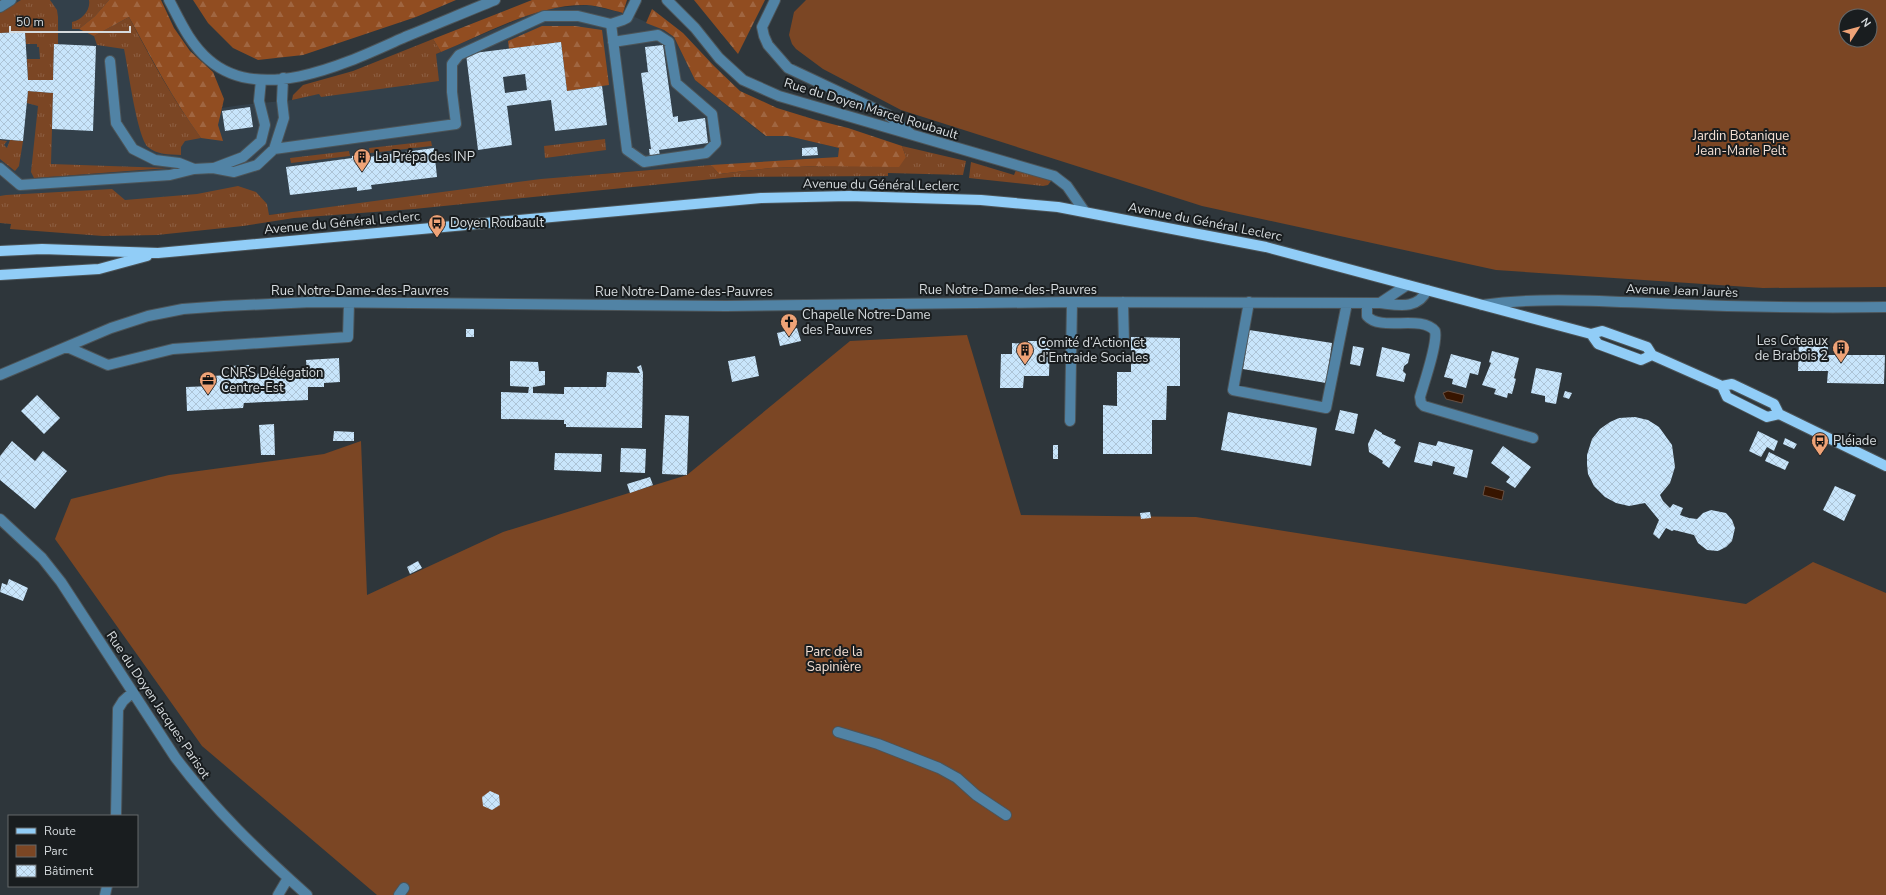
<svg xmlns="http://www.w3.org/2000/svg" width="1886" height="895" font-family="'Nunito Sans',sans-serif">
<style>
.built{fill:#33404a}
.grass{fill:url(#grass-tufts)}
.forest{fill:url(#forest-firs)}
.green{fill:#7b4624;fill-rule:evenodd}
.water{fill:#371500;stroke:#675043}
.building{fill:url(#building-cross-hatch);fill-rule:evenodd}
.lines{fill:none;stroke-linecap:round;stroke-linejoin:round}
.minor-casing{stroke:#4c5458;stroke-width:12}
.major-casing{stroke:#4c5458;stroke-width:12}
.minor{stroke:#5183a5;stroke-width:10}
.major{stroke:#91cdf7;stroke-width:10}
.labels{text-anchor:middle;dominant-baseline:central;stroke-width:4;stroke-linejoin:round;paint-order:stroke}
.street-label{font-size:13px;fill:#d6dbde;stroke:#191d1f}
.park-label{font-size:13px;fill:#f4e0d4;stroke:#191d1f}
.poi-label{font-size:13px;fill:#d6dbde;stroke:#191d1f;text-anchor:start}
</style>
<defs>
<pattern id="grass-tufts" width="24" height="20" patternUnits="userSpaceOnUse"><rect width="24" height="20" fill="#7b4624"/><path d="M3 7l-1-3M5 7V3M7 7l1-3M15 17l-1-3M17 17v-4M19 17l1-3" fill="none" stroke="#8d6043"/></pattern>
<pattern id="forest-firs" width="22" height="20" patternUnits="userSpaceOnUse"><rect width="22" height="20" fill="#914d21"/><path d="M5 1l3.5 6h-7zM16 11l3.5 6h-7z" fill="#a06641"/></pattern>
<pattern id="building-cross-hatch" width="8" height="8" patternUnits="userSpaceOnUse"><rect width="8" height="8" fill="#c8e5fb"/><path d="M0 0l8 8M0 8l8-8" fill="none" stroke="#adc4d6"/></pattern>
</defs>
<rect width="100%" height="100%" fill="#2e363b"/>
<!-- built -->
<path class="built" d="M 0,0 L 111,0 L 183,114 L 241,105 L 292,100 L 352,86 L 405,67 L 531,14 L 553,8 L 589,5 L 628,14 L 664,30 L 674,37 L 695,80 L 765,136 L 788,136 L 839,148 L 838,157 L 610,173 L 268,215 L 46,227 L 0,223 Z"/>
<!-- grass -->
<path class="grass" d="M 21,0 L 50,0 L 57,10 L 58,17 L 58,44 L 54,44 L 53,80 L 28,80 L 27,59 L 40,59 L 39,47 L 37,47 L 37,44 L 26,44 L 25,32 L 0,33 L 0,13 Z
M 89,0 L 109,0 L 95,16 L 79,29 L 72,29 L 72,22 C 82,20 91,10 89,0 Z
M 129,17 C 151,59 173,100 201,138 L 185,141 L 181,147 L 181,155 C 169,154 157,155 148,147 C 137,137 128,67 124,49 L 97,45 L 94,36 Z
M 433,39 L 441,52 L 436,54 L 439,81 L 321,97 L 319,94 L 292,100 L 293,95 L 303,85 L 353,71 Z
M 28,91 L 53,93 L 51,164 L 168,168 L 34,178 L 31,172 L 38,106 L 27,103 Z
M 605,139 L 606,150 L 545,158 L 544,146 Z
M 0,140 L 7,141 L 4,145 L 7,148 L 10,140 L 23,141 L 19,166 L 15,171 L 0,159 Z
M 431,141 L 432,146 L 370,153 L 369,148 Z
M 902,146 L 966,161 L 963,175 L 888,173 L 888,176 L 733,177 L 414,209 L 294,218 L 243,226 L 157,235 L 103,236 L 10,229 L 11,224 L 0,223 L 0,196 L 6,195 L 112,189 L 125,200 L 197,194 L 238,186 L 256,192 L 267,204 L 269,215 L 541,179 L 711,165 L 719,174 L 771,168 L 819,166 L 906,157 Z
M 349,151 L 350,156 L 291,163 L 290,158 Z
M 971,162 L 1014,175 L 1016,170 L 1051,181 L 1048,185 L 1043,186 L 969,178 Z"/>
<!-- forest -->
<path class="forest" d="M 109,0 L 161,0 L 174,28 L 190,51 L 213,72 L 224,99 L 218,125 L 223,141 L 201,138 C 173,100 152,59 129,17 L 94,36 L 79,29 L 95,16 Z
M 193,0 L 456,0 L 416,17 L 303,55 L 258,60 L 233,48 L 208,23 Z
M 532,0 L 627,0 L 623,13 C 612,10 599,6 587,5 C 536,4 488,33 441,52 L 433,39 Z
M 694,0 L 765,0 L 738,54 Z
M 652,9 L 683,33 L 714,66 L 740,91 L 777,108 L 816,120 L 848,128 L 902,146 L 906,157 L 899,167 L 819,166 L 771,168 L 719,174 L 711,165 L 838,157 L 839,148 L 788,136 L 766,136 L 695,80 L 674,37 L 664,30 L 646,23 Z
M 542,26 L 575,26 L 602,30 L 609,85 L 567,91 L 561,42 L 509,49 L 508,41 Z"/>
<!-- green -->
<path class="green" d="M 806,0 L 1886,0 L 1886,287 L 1763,288 L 1496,270 L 1202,206 L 901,110 L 823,69 L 796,49 L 792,44 L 789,35 L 794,12 ZM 1846,16 L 1870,16 L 1870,40 L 1846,40 Z
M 967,335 L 1021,515 L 1196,517 L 1746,604 L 1813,562 L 1886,593 L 1886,895 L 377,895 L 202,746 L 55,539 L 71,499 L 169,475 L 324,454 L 361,441 L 367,595 L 503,532 L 687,475 L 850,341 Z"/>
<!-- water -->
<path class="water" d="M 1448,391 L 1464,395 L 1462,403 L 1446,399 L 1443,393 Z
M 1485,486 L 1504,491 L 1502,500 L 1483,495 Z"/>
<!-- building -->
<path class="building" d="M 25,32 L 28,80 L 53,80 L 54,44 L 96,46 L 93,131 L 52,129 L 53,93 L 28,91 L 23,141 L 0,139 L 0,33 Z
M 561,42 L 567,91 L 602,86 L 607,125 L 555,131 L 551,100 L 507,106 L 512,145 L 478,150 L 466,54 ZM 525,74 L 527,90 L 505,93 L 503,77 Z
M 663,45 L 673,117 L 678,116 L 678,122 L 705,118 L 708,143 L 659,150 L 660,156 L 650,157 L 649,149 L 651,149 L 641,73 L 648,72 L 645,47 Z
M 250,107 L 253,127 L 225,131 L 222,111 Z
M 817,147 L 818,155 L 802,156 L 802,148 Z
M 434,148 L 437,177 L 371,185 L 372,189 L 357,191 L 357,187 L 290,195 L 286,167 L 352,158 L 352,156 L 368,154 L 368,157 Z
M 797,328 L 801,341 L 780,346 L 777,333 Z
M 466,329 L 474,329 L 474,337 L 466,337 Z
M 1249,330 L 1332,343 L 1326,383 L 1243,369 Z
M 1131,337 L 1180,338 L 1180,386 L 1167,386 L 1166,420 L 1152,420 L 1152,454 L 1103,454 L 1103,405 L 1117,406 L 1117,372 L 1131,372 Z
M 1799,340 L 1828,340 L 1828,355 L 1885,355 L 1884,384 L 1827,383 L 1828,371 L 1798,371 Z
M 1028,341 L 1050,341 L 1049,376 L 1024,376 L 1023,388 L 1000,388 L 1001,354 L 1012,354 L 1012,343 L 1028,344 Z
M 1353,346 L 1364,348 L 1360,366 L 1350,364 Z
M 1382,347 L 1410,354 L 1408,363 L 1404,366 L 1403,371 L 1406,374 L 1404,382 L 1376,376 Z
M 1492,351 L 1519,358 L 1514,378 L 1516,379 L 1512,394 L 1508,393 L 1507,398 L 1494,394 L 1496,389 L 1482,385 L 1491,363 L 1489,362 Z
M 1451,354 L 1481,362 L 1478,375 L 1470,373 L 1466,388 L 1452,384 L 1453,379 L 1444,377 Z
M 755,356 L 759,376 L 732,382 L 728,361 Z
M 339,358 L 340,382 L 324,383 L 324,387 L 308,387 L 308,400 L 244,403 L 243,408 L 187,411 L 186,387 L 212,386 L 212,376 L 229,375 L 229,366 L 249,365 L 250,374 L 307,372 L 306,360 Z
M 510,361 L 538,362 L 539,371 L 545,371 L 545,385 L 533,387 L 533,393 L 564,394 L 564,387 L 606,387 L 607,372 L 640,373 L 637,367 L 641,365 L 643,373 L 642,428 L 566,427 L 566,424 L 564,424 L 564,420 L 501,419 L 501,392 L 528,393 L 529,387 L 510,386 Z
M 1536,368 L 1562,373 L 1556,404 L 1545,402 L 1545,396 L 1531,393 Z
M 1565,391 L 1572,393 L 1569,399 L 1563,397 Z
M 37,395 L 60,418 L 44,434 L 21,411 Z
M 1340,410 L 1358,414 L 1354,434 L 1335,430 Z
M 1228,412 L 1317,428 L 1311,466 L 1221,450 Z
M 665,415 L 689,416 L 687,475 L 662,474 Z
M 1635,417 L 1648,420 L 1659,427 L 1672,445 L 1675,467 L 1670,483 L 1660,495 L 1663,501 L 1670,508 L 1673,504 L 1683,508 L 1680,515 L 1689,518 L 1697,519 L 1703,513 L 1711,510 L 1726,513 L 1732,520 L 1735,528 L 1732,541 L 1726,547 L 1718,551 L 1707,550 L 1698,543 L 1694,535 L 1674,530 L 1672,531 L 1666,528 L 1659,539 L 1653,534 L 1659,520 L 1645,503 L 1629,506 L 1616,503 L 1605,497 L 1594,486 L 1588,474 L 1587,464 L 1587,455 L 1592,439 L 1600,429 L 1610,422 L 1619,418 Z
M 274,424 L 275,455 L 261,455 L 259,425 Z
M 1375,429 L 1382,433 L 1382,434 L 1396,440 L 1394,443 L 1401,447 L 1389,468 L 1382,463 L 1383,461 L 1369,452 L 1368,444 Z
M 334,431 L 354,432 L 354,441 L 333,441 Z
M 1758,431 L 1778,441 L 1774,451 L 1767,447 L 1761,457 L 1749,451 Z
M 1785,438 L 1797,444 L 1794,449 L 1783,444 Z
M 12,441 L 35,461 L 43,451 L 67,471 L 35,509 L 0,480 L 0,456 Z
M 1438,441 L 1473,450 L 1467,478 L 1453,474 L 1455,467 L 1433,461 L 1432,466 L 1414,462 L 1419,442 L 1436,446 Z
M 1053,445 L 1058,445 L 1058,459 L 1053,459 Z
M 1503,446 L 1531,467 L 1515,488 L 1506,482 L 1510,477 L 1491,463 Z
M 621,448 L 646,449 L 645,473 L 620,472 Z
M 1769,452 L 1789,462 L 1785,470 L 1765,461 Z
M 555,453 L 602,454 L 601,472 L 554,470 Z
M 650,477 L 653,485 L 630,493 L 627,484 Z
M 1835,486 L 1856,495 L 1844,521 L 1823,510 Z
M 1150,512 L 1151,518 L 1141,519 L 1140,513 Z
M 418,561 L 422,568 L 410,574 L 407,567 Z
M 9,579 L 28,588 L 23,601 L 0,592 L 2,583 L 7,585 Z
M 490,791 L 499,795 L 500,805 L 492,810 L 483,806 L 482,797 Z"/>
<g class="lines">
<!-- minor casing -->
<g class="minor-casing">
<path id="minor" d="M 169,0 C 180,21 190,44 209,60 C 262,106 351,61 405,37 C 435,25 465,12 495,0
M 667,0 L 695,28 L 719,58 L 743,80 L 779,96 L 1054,176 L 1067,186 L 1085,212
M 775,0 L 762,27 L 764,36 L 768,45 L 788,68 L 888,115 L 911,134
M 0,7 L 11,0
M 611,24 L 627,150 L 644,162 L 706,153 L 716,143 L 712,114 L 676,83 L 669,42 L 658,35 L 613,42
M 110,61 L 116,123 L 133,149 L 155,160 L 179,163 L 194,169
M 274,149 L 456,124 L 452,92 L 452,64 L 459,55 L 544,16 L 578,16 L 611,24 L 623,20 L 627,18 L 636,0
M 0,168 L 20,185 L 170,175 L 194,169 L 213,168 L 234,172 L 257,165 L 274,149 L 284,118 L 282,101 L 283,78
M 214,168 L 243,157 L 261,141 L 265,125 L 259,101 L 261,80
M 1123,302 L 1124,343
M 1249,302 L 1233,390 L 1326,408 L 1347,303
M 1367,303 L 1367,316 C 1381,332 1421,314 1435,331 C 1438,343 1424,383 1420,397 L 1421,403 L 1424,406 L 1533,438
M 1380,303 L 1407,285
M 1482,305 C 1547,296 1609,302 1673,304 C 1744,307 1815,308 1886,307
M 67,347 L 108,365 L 173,349 L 348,337 L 349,303
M 0,375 L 111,328 L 148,316 L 183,309 L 224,306 L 312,302 L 726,306 L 1072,302 L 1380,303 C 1398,305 1418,310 1427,290
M 1070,421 L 1072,302
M 0,519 L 42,558 L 61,582 L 175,757 C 214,809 259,852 307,895
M 838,732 L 878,744 L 939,768 L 957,778 L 976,795 L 1006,815
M 116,816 L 118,709 L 123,701 L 133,692
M 105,895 L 107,886
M 278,895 L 288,878
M 399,895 L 404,888"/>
</g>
<!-- major casing -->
<g class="major-casing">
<path id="major" d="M 0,251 L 42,249 L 158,253 L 761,198 L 849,196 L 981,200 L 1058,207 L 1266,247 L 1591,334 L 1602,331 L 1647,347 L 1652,355 L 1722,386 L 1732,384 L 1774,404 L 1779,414 L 1886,466
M 0,275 L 99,269 L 147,256
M 1591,334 L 1598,344 L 1641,360 L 1652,355
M 1722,386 L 1727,397 L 1767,417 L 1779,414"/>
</g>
<!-- minor -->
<use href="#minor" class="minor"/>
<!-- major -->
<use href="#major" class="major"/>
</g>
<!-- icons -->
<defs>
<g id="building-pin" transform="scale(0.9)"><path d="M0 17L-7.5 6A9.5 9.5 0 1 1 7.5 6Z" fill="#efa377" stroke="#191d1f"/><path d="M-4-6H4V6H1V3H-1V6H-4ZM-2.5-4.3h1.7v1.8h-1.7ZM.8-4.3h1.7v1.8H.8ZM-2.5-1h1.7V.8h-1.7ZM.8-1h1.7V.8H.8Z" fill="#111"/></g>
<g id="bus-pin" transform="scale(0.9)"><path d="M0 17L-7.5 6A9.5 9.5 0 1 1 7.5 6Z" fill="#efa377" stroke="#191d1f"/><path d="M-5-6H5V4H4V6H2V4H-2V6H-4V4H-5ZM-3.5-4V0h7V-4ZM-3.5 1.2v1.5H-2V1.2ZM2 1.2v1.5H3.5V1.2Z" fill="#111"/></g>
<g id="church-pin" transform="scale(0.9)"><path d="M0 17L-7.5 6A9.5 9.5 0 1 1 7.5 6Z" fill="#efa377" stroke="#191d1f"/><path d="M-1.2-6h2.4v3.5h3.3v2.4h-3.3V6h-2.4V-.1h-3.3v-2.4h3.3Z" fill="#111"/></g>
<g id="office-pin" transform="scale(0.9)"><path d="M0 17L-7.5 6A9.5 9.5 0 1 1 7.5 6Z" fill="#efa377" stroke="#191d1f"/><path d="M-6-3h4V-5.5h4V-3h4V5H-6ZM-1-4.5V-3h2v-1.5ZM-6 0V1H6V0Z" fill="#111"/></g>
</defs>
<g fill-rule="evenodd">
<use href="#building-pin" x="362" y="157"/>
<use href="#bus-pin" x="437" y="223"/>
<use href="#church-pin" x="789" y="322"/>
<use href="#building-pin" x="1841" y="348"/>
<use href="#building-pin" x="1025" y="350"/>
<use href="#office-pin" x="208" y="380"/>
<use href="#bus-pin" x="1820" y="441"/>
</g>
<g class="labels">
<!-- street labels -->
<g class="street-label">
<text transform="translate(871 109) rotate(17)">Rue du Doyen Marcel Roubault</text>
<text transform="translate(881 185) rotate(1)">Avenue du Général Leclerc</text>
<text transform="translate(1205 222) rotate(11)">Avenue du Général Leclerc</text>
<text transform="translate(342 223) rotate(-5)">Avenue du Général Leclerc</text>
<text x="1008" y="290">Rue Notre-Dame-des-Pauvres</text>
<text x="360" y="291">Rue Notre-Dame-des-Pauvres</text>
<text transform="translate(1682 291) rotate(2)">Avenue Jean Jaurès</text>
<text x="684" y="292">Rue Notre-Dame-des-Pauvres</text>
<text transform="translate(158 705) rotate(56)">Rue du Doyen Jacques Parisot</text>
</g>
<!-- park labels -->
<g class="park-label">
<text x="1741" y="136">Jardin Botanique<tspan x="1741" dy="15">Jean-Marie Pelt</tspan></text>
<text x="834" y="652">Parc de la<tspan x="834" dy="15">Sapinière</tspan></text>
</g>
<!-- poi labels -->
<g class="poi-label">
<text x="375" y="157">La Prépa des INP</text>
<text x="450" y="223">Doyen Roubault</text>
<text x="802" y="315">Chapelle Notre-Dame<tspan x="802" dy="15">des Pauvres</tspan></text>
<text x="1828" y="341" text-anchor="end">Les Coteaux<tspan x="1828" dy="15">de Brabois 2</tspan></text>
<text x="1038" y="343">Comité d’Action et<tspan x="1038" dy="15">d’Entraide Sociales</tspan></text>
<text x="221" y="373">CNRS Délégation<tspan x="221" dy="15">Centre-Est</tspan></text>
<text x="1833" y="441">Pléiade</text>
</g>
</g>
<!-- legend -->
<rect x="8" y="815" width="130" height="72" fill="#191d1f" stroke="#65696b"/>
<rect x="16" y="828" width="20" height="6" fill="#91cdf7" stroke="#65696b"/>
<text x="44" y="835" font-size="12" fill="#d6dbde">Route</text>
<rect x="16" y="845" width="20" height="12" fill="#7b4624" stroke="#65696b"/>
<text x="44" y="855" font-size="12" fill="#d6dbde">Parc</text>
<rect x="16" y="865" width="20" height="12" fill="url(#building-cross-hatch)" stroke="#65696b"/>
<text x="44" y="875" font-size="12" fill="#d6dbde">Bâtiment</text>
<!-- north arrow -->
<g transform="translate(1858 28) rotate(54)"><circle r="19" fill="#191d1f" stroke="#65696b"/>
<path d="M0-3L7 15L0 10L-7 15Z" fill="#efa377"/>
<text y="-6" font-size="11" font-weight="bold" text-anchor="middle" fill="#d6dbde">N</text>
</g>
<!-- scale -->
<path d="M10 26v6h120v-6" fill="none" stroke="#d6dbde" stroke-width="2"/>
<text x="16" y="26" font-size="12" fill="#d6dbde" stroke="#191d1f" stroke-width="3" paint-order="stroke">50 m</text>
</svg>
